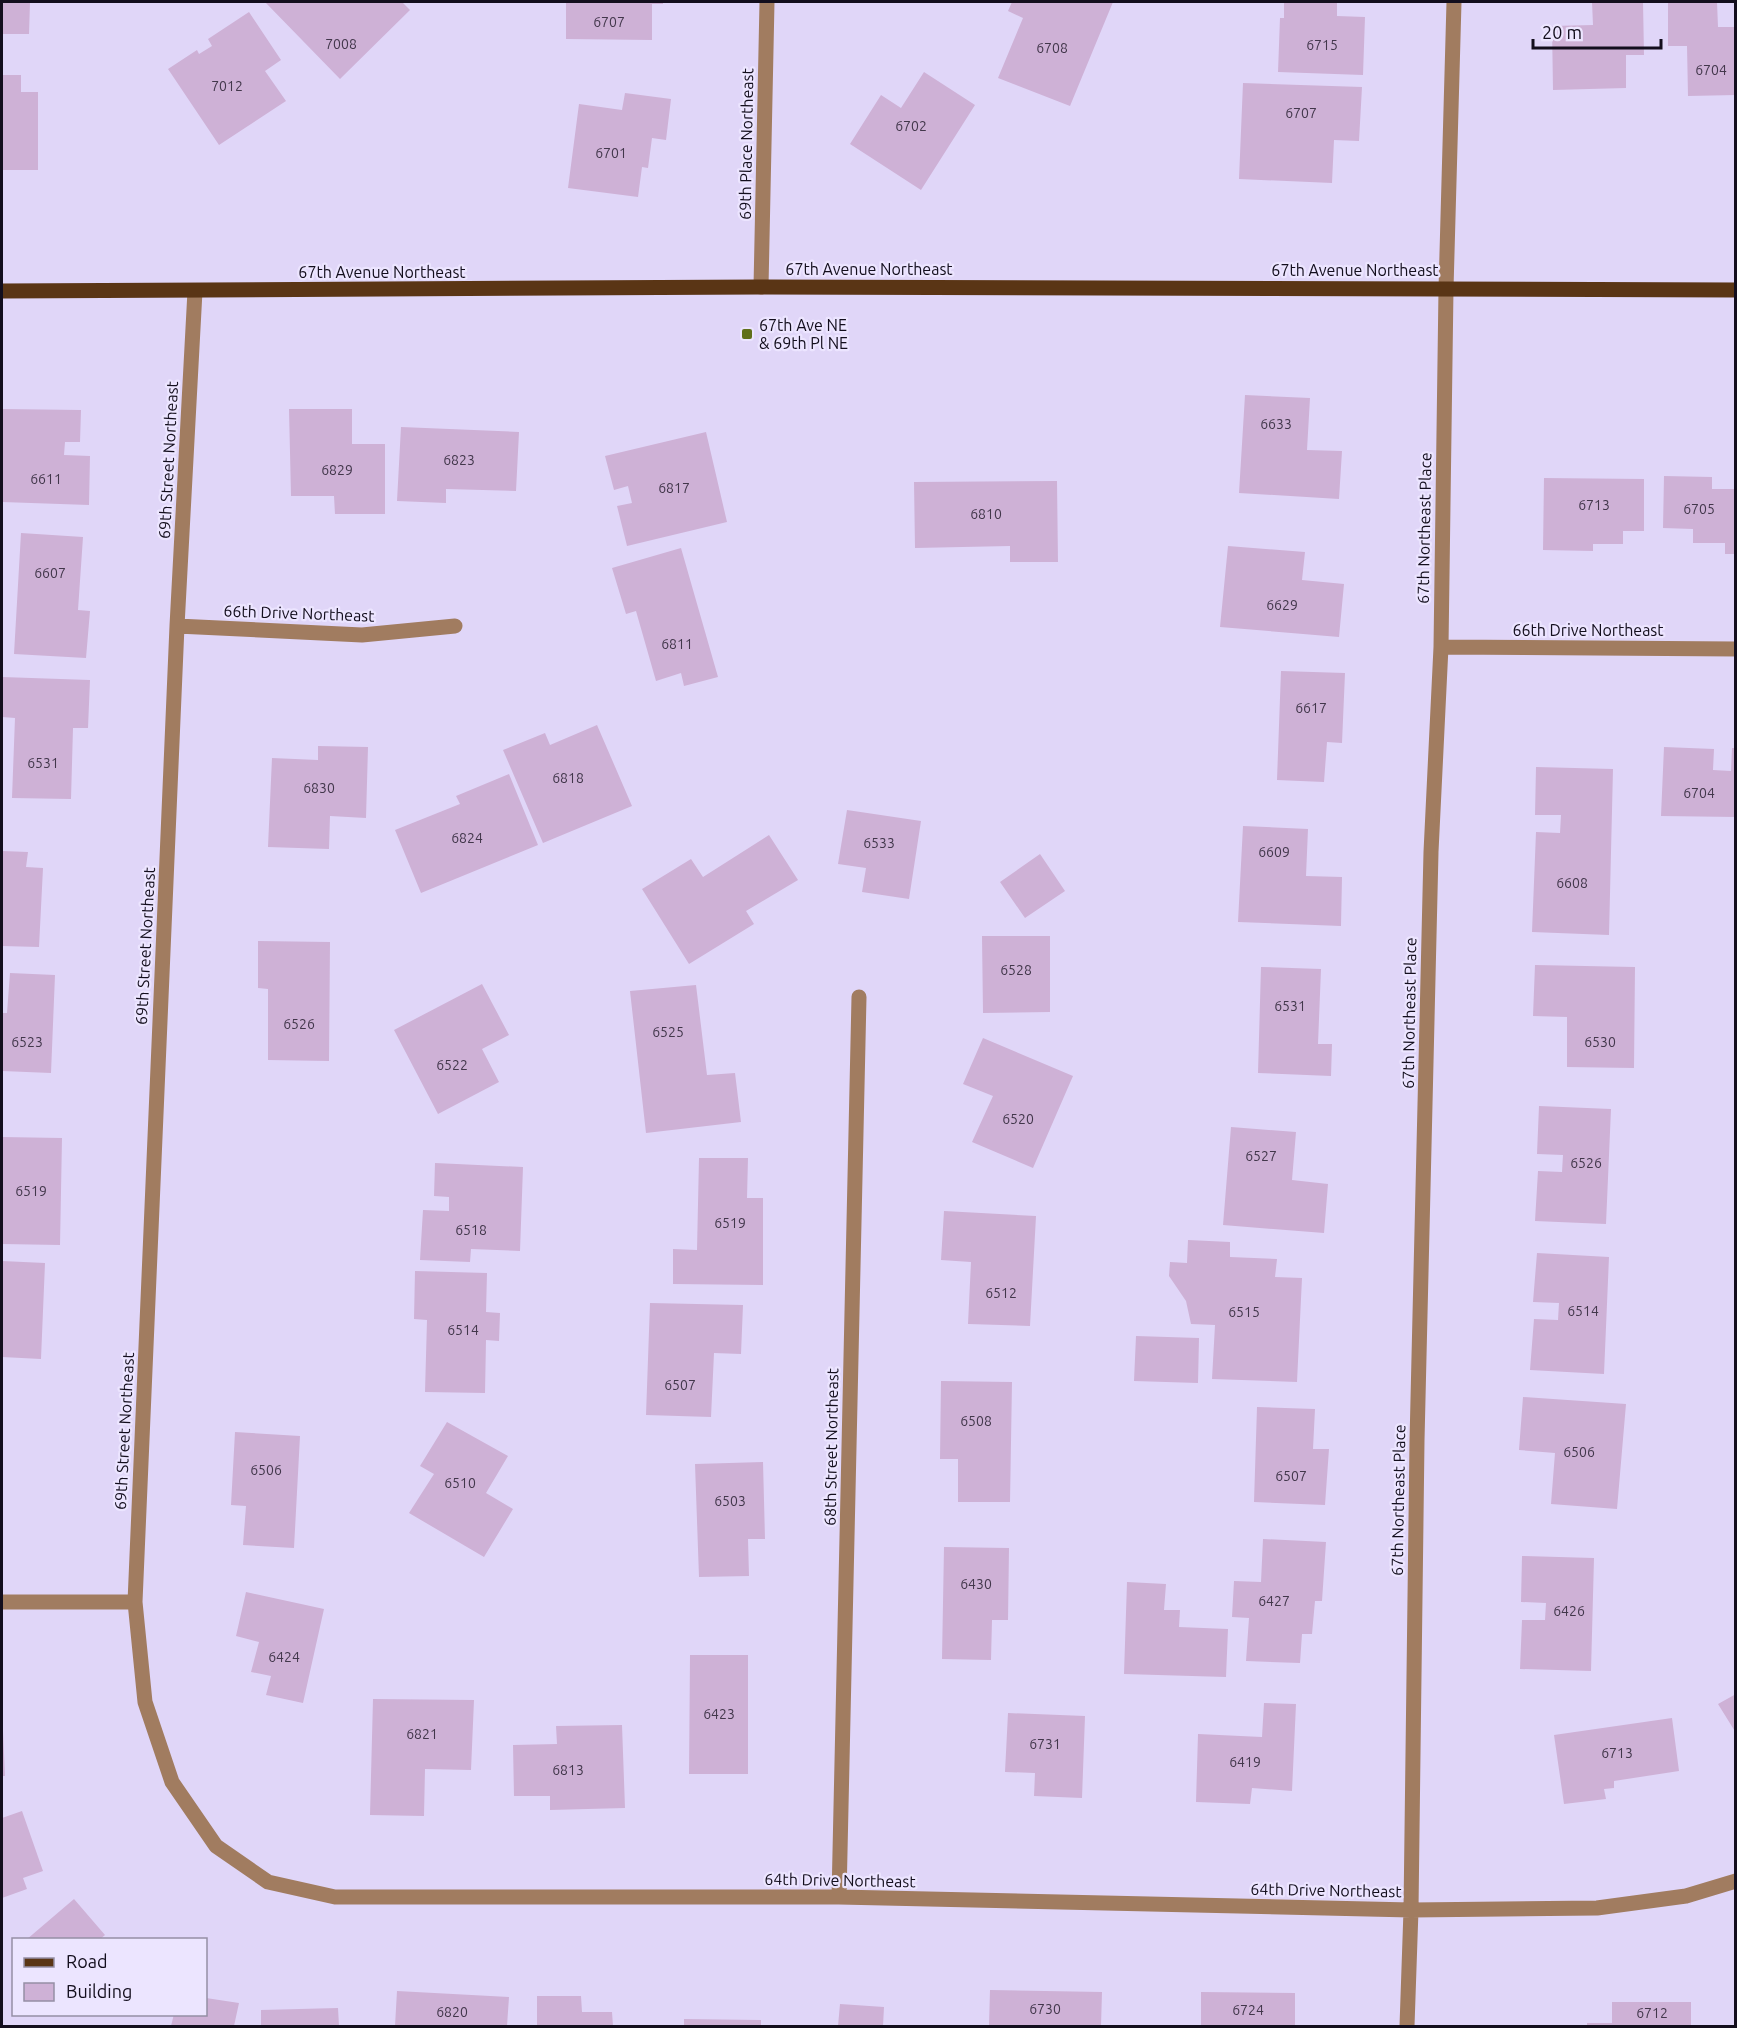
<svg xmlns="http://www.w3.org/2000/svg" width="1737" height="2028" font-family="Ubuntu,sans-serif">
<style>
.building{fill:#ceb1d6}
.lines{fill:none;stroke-linecap:round;stroke-linejoin:round}
.minor{stroke:#a17c60;stroke-width:15}
.major{stroke:#5a3515;stroke-width:15}
.poi-dot{fill:#606f1a;stroke:#ece5ff;stroke-width:2}
.labels{text-anchor:middle;dominant-baseline:central;stroke-width:4.5;stroke-linejoin:round;paint-order:stroke}
.number-label{font-size:14px;fill:#42374b}
.street-label{font-size:16px;fill:#130e1d;stroke:#ece5ff}
.poi-label{font-size:16px;fill:#130e1d;stroke:#ece5ff;text-anchor:start}
</style>
<rect width="100%" height="100%" fill="#e0d6f8"/>
<!-- building -->
<path class="building" d="M 2,2 L 30,2 L 29,34 L 2,34 Z
M 265,2 L 402,2 L 410,10 L 340,79 Z
M 566,2 L 663,2 L 663,4 L 652,4 L 652,40 L 566,39 Z
M 1012,2 L 1113,2 L 1070,106 L 998,78 L 1023,18 L 1008,11 Z
M 1284,2 L 1337,2 L 1337,16 L 1365,17 L 1363,75 L 1278,72 L 1280,18 L 1284,18 Z
M 1592,2 L 1643,2 L 1644,55 L 1626,55 L 1626,88 L 1553,90 L 1552,26 L 1593,25 Z
M 1668,2 L 1717,2 L 1718,27 L 1736,27 L 1736,95 L 1688,96 L 1687,46 L 1668,46 Z
M 249,12 L 281,60 L 265,71 L 286,101 L 219,145 L 168,69 L 197,50 L 199,54 L 212,46 L 208,39 Z
M 924,72 L 975,105 L 921,190 L 850,144 L 881,95 L 901,108 Z
M 2,75 L 21,75 L 21,92 L 38,92 L 38,170 L 2,170 Z
M 1243,83 L 1362,87 L 1359,141 L 1334,140 L 1332,183 L 1239,179 Z
M 625,93 L 671,99 L 666,140 L 652,138 L 648,168 L 642,167 L 638,197 L 568,188 L 579,104 L 622,110 Z
M 1245,395 L 1310,398 L 1307,450 L 1342,451 L 1339,499 L 1239,493 Z
M 2,409 L 81,410 L 80,442 L 65,442 L 64,455 L 90,456 L 89,505 L 2,502 Z
M 289,409 L 352,409 L 352,444 L 385,444 L 385,514 L 335,514 L 334,496 L 291,496 Z
M 401,427 L 519,432 L 516,491 L 446,489 L 446,503 L 397,501 Z
M 706,432 L 727,522 L 627,546 L 617,506 L 632,503 L 628,486 L 614,490 L 605,456 Z
M 1664,476 L 1712,477 L 1712,489 L 1736,489 L 1736,554 L 1725,554 L 1725,543 L 1693,543 L 1693,529 L 1663,528 Z
M 1544,478 L 1644,479 L 1644,531 L 1623,531 L 1623,544 L 1593,544 L 1593,551 L 1543,550 Z
M 1057,481 L 1058,562 L 1010,562 L 1010,546 L 915,548 L 914,482 Z
M 21,533 L 83,537 L 78,610 L 90,611 L 86,658 L 14,654 Z
M 1228,546 L 1305,552 L 1302,580 L 1344,584 L 1339,637 L 1220,627 Z
M 681,548 L 718,677 L 684,686 L 681,673 L 656,681 L 636,611 L 626,614 L 612,568 Z
M 1281,671 L 1345,673 L 1342,743 L 1327,742 L 1324,782 L 1277,780 Z
M 2,677 L 90,680 L 88,728 L 73,728 L 71,799 L 12,798 L 15,718 L 2,717 Z
M 597,725 L 632,806 L 543,843 L 503,750 L 545,733 L 550,745 Z
M 318,746 L 368,747 L 366,818 L 330,816 L 329,849 L 268,847 L 272,758 L 318,760 Z
M 1664,747 L 1714,749 L 1713,770 L 1731,771 L 1732,748 L 1736,748 L 1736,817 L 1661,816 Z
M 1536,767 L 1613,769 L 1609,935 L 1532,932 L 1536,832 L 1560,833 L 1561,815 L 1535,815 Z
M 509,774 L 538,845 L 421,893 L 395,830 L 460,804 L 456,796 Z
M 847,810 L 921,821 L 909,899 L 862,892 L 866,868 L 838,864 Z
M 1243,826 L 1308,829 L 1306,876 L 1342,877 L 1341,926 L 1238,922 Z
M 769,835 L 798,880 L 746,911 L 754,924 L 689,964 L 642,889 L 691,859 L 703,877 Z
M 2,851 L 28,852 L 26,867 L 43,868 L 39,947 L 2,946 Z
M 1040,854 L 1065,891 L 1025,918 L 1000,882 Z
M 982,936 L 1050,936 L 1050,1012 L 983,1013 Z
M 258,941 L 330,942 L 329,1061 L 268,1060 L 268,989 L 258,988 Z
M 1535,965 L 1635,967 L 1634,1068 L 1567,1067 L 1567,1017 L 1533,1016 Z
M 1261,967 L 1321,969 L 1318,1044 L 1332,1044 L 1331,1076 L 1258,1073 Z
M 10,973 L 55,975 L 51,1073 L 2,1071 L 2,1013 L 7,1013 Z
M 482,984 L 509,1035 L 482,1049 L 499,1082 L 438,1114 L 394,1030 Z
M 696,985 L 707,1075 L 735,1073 L 741,1122 L 646,1133 L 630,991 Z
M 983,1038 L 1073,1076 L 1033,1168 L 972,1142 L 993,1096 L 963,1084 Z
M 1539,1106 L 1611,1109 L 1606,1224 L 1535,1221 L 1538,1171 L 1562,1172 L 1563,1155 L 1537,1154 Z
M 1231,1127 L 1296,1132 L 1292,1180 L 1328,1184 L 1324,1233 L 1223,1225 Z
M 2,1137 L 62,1138 L 60,1245 L 2,1244 Z
M 699,1158 L 748,1158 L 747,1198 L 763,1198 L 763,1285 L 673,1284 L 673,1249 L 697,1250 Z
M 435,1163 L 523,1167 L 520,1251 L 471,1249 L 470,1262 L 420,1260 L 423,1210 L 449,1211 L 449,1197 L 434,1196 Z
M 944,1211 L 1036,1216 L 1030,1326 L 968,1324 L 971,1262 L 941,1260 Z
M 1188,1240 L 1230,1242 L 1230,1257 L 1277,1259 L 1275,1277 L 1302,1278 L 1297,1382 L 1212,1379 L 1215,1325 L 1191,1324 L 1186,1301 L 1169,1276 L 1170,1262 L 1187,1263 Z
M 1537,1253 L 1609,1257 L 1604,1374 L 1530,1370 L 1534,1319 L 1558,1320 L 1559,1303 L 1533,1302 Z
M 2,1261 L 45,1263 L 41,1359 L 2,1357 Z
M 415,1271 L 487,1273 L 486,1312 L 500,1313 L 499,1341 L 486,1340 L 485,1393 L 425,1392 L 427,1320 L 414,1319 Z
M 650,1303 L 743,1305 L 741,1354 L 714,1353 L 711,1417 L 646,1415 Z
M 1136,1336 L 1199,1338 L 1198,1383 L 1134,1381 Z
M 941,1381 L 1012,1382 L 1010,1502 L 958,1502 L 958,1459 L 940,1459 Z
M 1523,1397 L 1626,1404 L 1617,1509 L 1551,1504 L 1555,1453 L 1519,1450 Z
M 1257,1407 L 1315,1409 L 1313,1449 L 1329,1449 L 1325,1505 L 1254,1502 Z
M 447,1422 L 508,1456 L 486,1493 L 513,1509 L 484,1557 L 409,1513 L 434,1474 L 420,1466 Z
M 235,1432 L 300,1436 L 294,1548 L 243,1545 L 246,1506 L 231,1505 Z
M 763,1462 L 765,1539 L 748,1539 L 749,1576 L 699,1577 L 695,1464 Z
M 1263,1539 L 1326,1542 L 1322,1601 L 1315,1601 L 1312,1634 L 1302,1634 L 1300,1663 L 1246,1661 L 1249,1618 L 1232,1617 L 1234,1581 L 1261,1582 Z
M 944,1547 L 1009,1548 L 1008,1620 L 992,1620 L 991,1660 L 942,1659 Z
M 1522,1556 L 1594,1558 L 1591,1671 L 1520,1669 L 1522,1620 L 1545,1620 L 1546,1603 L 1521,1602 Z
M 1127,1582 L 1166,1584 L 1164,1610 L 1180,1610 L 1179,1627 L 1228,1629 L 1226,1677 L 1124,1674 Z
M 246,1592 L 324,1609 L 303,1703 L 266,1695 L 271,1676 L 251,1672 L 259,1642 L 236,1636 Z
M 690,1655 L 748,1655 L 748,1774 L 689,1774 Z
M 1736,1694 L 1736,1733 L 1718,1704 Z
M 373,1699 L 474,1700 L 471,1770 L 425,1769 L 424,1816 L 370,1815 Z
M 1264,1703 L 1296,1704 L 1292,1791 L 1252,1788 L 1250,1804 L 1196,1802 L 1198,1734 L 1262,1737 Z
M 1008,1713 L 1085,1716 L 1082,1798 L 1034,1796 L 1035,1773 L 1005,1772 Z
M 1672,1718 L 1679,1771 L 1614,1781 L 1614,1788 L 1604,1789 L 1606,1799 L 1564,1804 L 1554,1735 Z
M 622,1725 L 625,1808 L 550,1810 L 550,1796 L 514,1796 L 513,1745 L 557,1744 L 556,1726 Z
M 2,1731 L 3,1731 L 5,1776 L 2,1776 Z
M 22,1811 L 43,1871 L 23,1878 L 27,1889 L 2,1898 L 2,1818 Z
M 74,1899 L 105,1935 L 99,1940 L 26,1940 Z
M 990,1990 L 1102,1992 L 1101,2026 L 989,2026 Z
M 397,1991 L 509,1997 L 507,2026 L 395,2026 Z
M 1201,1992 L 1295,1993 L 1295,2026 L 1201,2026 Z
M 537,1996 L 581,1996 L 582,2012 L 612,2012 L 613,2026 L 537,2026 Z
M 206,1998 L 239,2003 L 234,2026 L 171,2026 L 174,2014 L 206,2014 Z
M 1612,2002 L 1691,2002 L 1691,2026 L 1587,2026 L 1587,2023 L 1612,2023 Z
M 840,2004 L 884,2007 L 883,2026 L 838,2026 Z
M 338,2008 L 339,2026 L 261,2026 L 261,2010 Z
M 684,2019 L 761,2020 L 761,2026 L 684,2026 Z"/>
<g class="lines">
<!-- minor -->
<path class="minor" d="M 761,287 L 767,2
M 195,291 L 177,626 L 135,1602 L 145,1702 L 172,1782 L 216,1846 L 268,1882 L 335,1897 L 839,1897 L 1411,1910 L 1597,1908 L 1686,1896 L 1736,1881
M 177,626 L 362,635 L 455,626
M 1441,647 L 1736,649
M 2,1602 L 135,1602
M 839,1897 L 859,997
M 1407,2026 L 1411,1910 L 1417,1441 L 1431,852 L 1441,647 L 1446,289 L 1454,2"/>
<!-- major -->
<path class="major" d="M 2,291 L 761,287 L 1736,290"/>
</g>
<!-- markers -->
<rect class="poi-dot" x="741" y="328" width="12" height="12" rx="3"/>
<g class="labels">
<!-- number labels -->
<g class="number-label">
<text x="609" y="22">6707</text>
<text x="341" y="44">7008</text>
<text x="1322" y="45">6715</text>
<text x="1052" y="48">6708</text>
<text x="1711" y="70">6704</text>
<text x="227" y="86">7012</text>
<text x="1301" y="113">6707</text>
<text x="911" y="126">6702</text>
<text x="611" y="153">6701</text>
<text x="1276" y="424">6633</text>
<text x="459" y="460">6823</text>
<text x="337" y="470">6829</text>
<text x="46" y="479">6611</text>
<text x="674" y="488">6817</text>
<text x="1594" y="505">6713</text>
<text x="1699" y="509">6705</text>
<text x="986" y="514">6810</text>
<text x="50" y="573">6607</text>
<text x="1282" y="605">6629</text>
<text x="677" y="644">6811</text>
<text x="1311" y="708">6617</text>
<text x="43" y="763">6531</text>
<text x="568" y="778">6818</text>
<text x="319" y="788">6830</text>
<text x="1699" y="793">6704</text>
<text x="467" y="838">6824</text>
<text x="879" y="843">6533</text>
<text x="1274" y="852">6609</text>
<text x="1572" y="883">6608</text>
<text x="1016" y="970">6528</text>
<text x="1290" y="1006">6531</text>
<text x="299" y="1024">6526</text>
<text x="668" y="1032">6525</text>
<text x="27" y="1042">6523</text>
<text x="1600" y="1042">6530</text>
<text x="452" y="1065">6522</text>
<text x="1018" y="1119">6520</text>
<text x="1261" y="1156">6527</text>
<text x="1586" y="1163">6526</text>
<text x="31" y="1191">6519</text>
<text x="730" y="1223">6519</text>
<text x="471" y="1230">6518</text>
<text x="1001" y="1293">6512</text>
<text x="1583" y="1311">6514</text>
<text x="1244" y="1312">6515</text>
<text x="463" y="1330">6514</text>
<text x="680" y="1385">6507</text>
<text x="976" y="1421">6508</text>
<text x="1579" y="1452">6506</text>
<text x="266" y="1470">6506</text>
<text x="1291" y="1476">6507</text>
<text x="460" y="1483">6510</text>
<text x="730" y="1501">6503</text>
<text x="976" y="1584">6430</text>
<text x="1274" y="1601">6427</text>
<text x="1569" y="1611">6426</text>
<text x="284" y="1657">6424</text>
<text x="719" y="1714">6423</text>
<text x="422" y="1734">6821</text>
<text x="1045" y="1744">6731</text>
<text x="1617" y="1753">6713</text>
<text x="1245" y="1762">6419</text>
<text x="568" y="1770">6813</text>
<text x="1045" y="2009">6730</text>
<text x="1248" y="2010">6724</text>
<text x="452" y="2012">6820</text>
<text x="1652" y="2013">6712</text>
</g>
<!-- street labels -->
<g class="street-label">
<text transform="translate(746 144) rotate(-89)">69th Place Northeast</text>
<text x="869" y="269">67th Avenue Northeast</text>
<text x="1355" y="270">67th Avenue Northeast</text>
<text x="382" y="272">67th Avenue Northeast</text>
<text transform="translate(168 460) rotate(-87)">69th Street Northeast</text>
<text transform="translate(1424 528) rotate(-89)">67th Northeast Place</text>
<text transform="translate(299 613) rotate(2)">66th Drive Northeast</text>
<text x="1588" y="630">66th Drive Northeast</text>
<text transform="translate(145 946) rotate(-87)">69th Street Northeast</text>
<text transform="translate(1409 1013) rotate(-89)">67th Northeast Place</text>
<text transform="translate(124 1431) rotate(-87)">69th Street Northeast</text>
<text transform="translate(831 1447) rotate(-89)">68th Street Northeast</text>
<text transform="translate(1398 1500) rotate(-89)">67th Northeast Place</text>
<text transform="translate(840 1880) rotate(1)">64th Drive Northeast</text>
<text transform="translate(1326 1890) rotate(1)">64th Drive Northeast</text>
</g>
<!-- poi labels -->
<g class="poi-label">
<text x="759" y="325">67th Ave NE<tspan x="759" dy="18">&amp; 69th Pl NE</tspan></text>
</g>
</g>
<!-- border -->
<rect width="1737" height="2028" fill="none" stroke="#130e1d" stroke-width="6"/>
<!-- legend -->
<rect x="12" y="1938" width="195" height="78" fill="#ece5ff" stroke="#958fa5" stroke-width="1.5"/>
<rect x="24" y="1958" width="30" height="9" fill="#5a3515" stroke="#958fa5" stroke-width="1.5"/>
<text x="66" y="1968" font-size="18" fill="#130e1d">Road</text>
<rect x="24" y="1983" width="30" height="18" fill="#ceb1d6" stroke="#958fa5" stroke-width="1.5"/>
<text x="66" y="1998" font-size="18" fill="#130e1d">Building</text>
<!-- scale -->
<path d="M1533 39v9h128v-9" fill="none" stroke="#130e1d" stroke-width="3"/>
<text x="1542" y="39" font-size="18" fill="#130e1d" stroke="#ece5ff" stroke-width="4.5" paint-order="stroke">20 m</text>
</svg>
